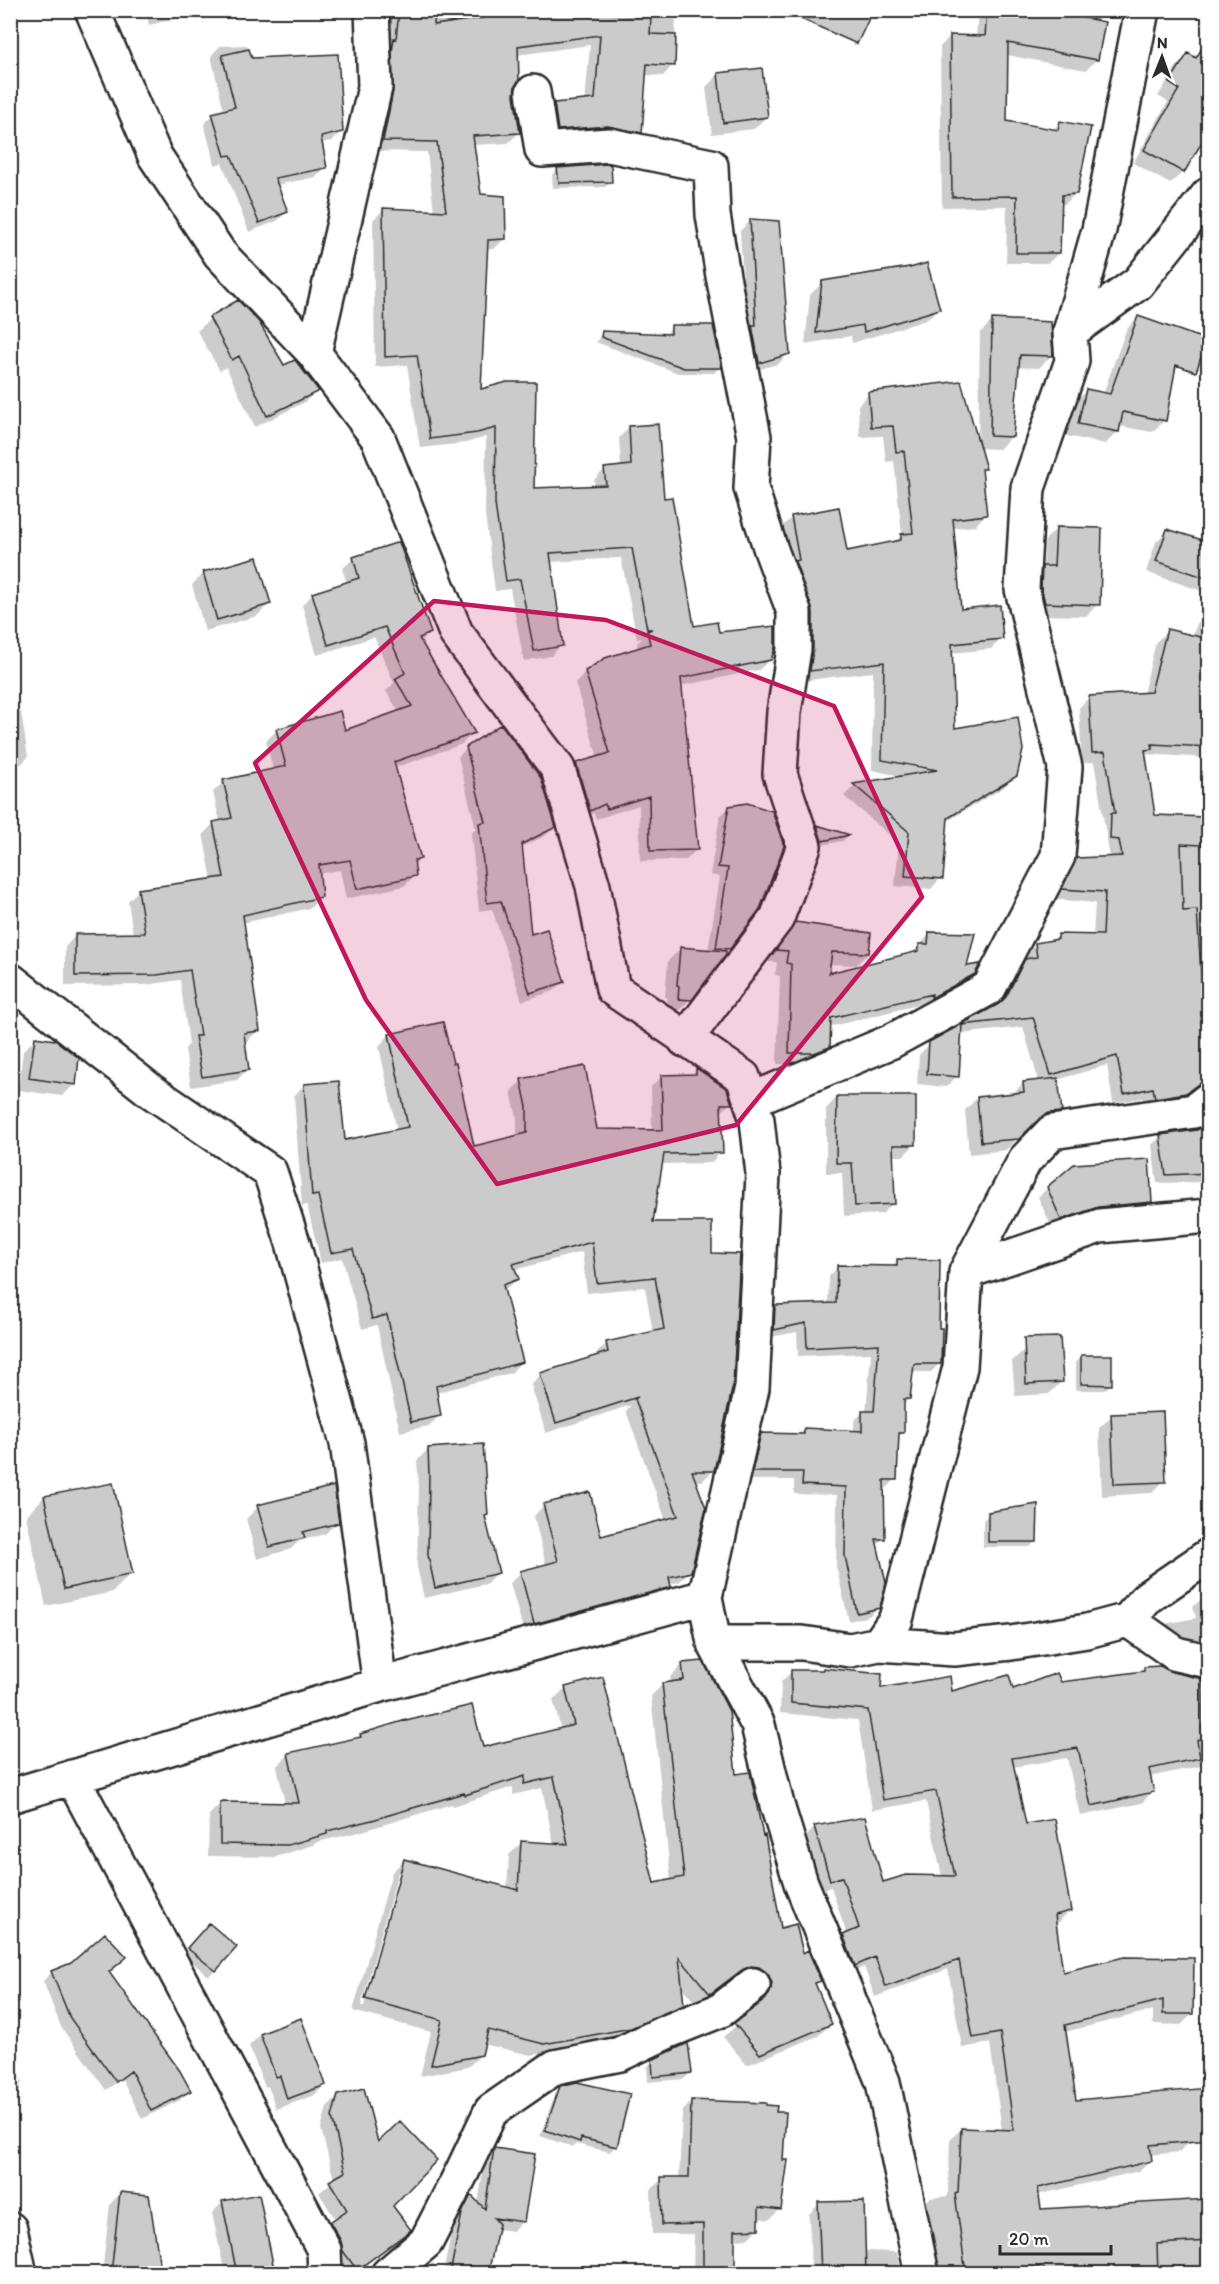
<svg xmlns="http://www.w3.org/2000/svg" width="1219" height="2284" font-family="Itim,sans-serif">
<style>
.shadow{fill:#0003;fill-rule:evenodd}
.building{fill:#cbcbcb;stroke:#2b2b2b;stroke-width:1.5}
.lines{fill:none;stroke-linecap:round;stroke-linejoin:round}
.minor-casing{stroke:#2b2b2b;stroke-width:38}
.minor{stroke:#fff;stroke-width:33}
.marked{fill:#c2185b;fill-opacity:0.2;stroke:#c2185b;stroke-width:4.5;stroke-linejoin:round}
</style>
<rect width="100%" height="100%" fill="#fff"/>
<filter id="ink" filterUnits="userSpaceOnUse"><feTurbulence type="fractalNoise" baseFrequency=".0167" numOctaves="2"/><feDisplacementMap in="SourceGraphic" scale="12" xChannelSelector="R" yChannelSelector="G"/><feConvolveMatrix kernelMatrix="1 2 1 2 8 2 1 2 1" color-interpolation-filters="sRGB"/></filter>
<g filter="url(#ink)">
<!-- shadow -->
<path class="shadow" d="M 128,10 L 215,10 L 149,25 L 146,12 L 131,17 Z
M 389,10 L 489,10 L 488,19 L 556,10 L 676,20 L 673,65 L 663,76 L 645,75 L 640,132 L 630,142 L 548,140 L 544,116 L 554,105 L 585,102 L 590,45 L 517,55 L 513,95 L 519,133 L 508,143 L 473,145 L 480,196 L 505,238 L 494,249 L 486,249 L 480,391 L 533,489 L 595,487 L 594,480 L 605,469 L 621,467 L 619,438 L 629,427 L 663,500 L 693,628 L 718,634 L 770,659 L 759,670 L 680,686 L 697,849 L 686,860 L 640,861 L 639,805 L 596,819 L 594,813 L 579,820 L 566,775 L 577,765 L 598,758 L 575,683 L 585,672 L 638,649 L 637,643 L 643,638 L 637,639 L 621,558 L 550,562 L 561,645 L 551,656 L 524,661 L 510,589 L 495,591 L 485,515 L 486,437 L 465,443 L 420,448 L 407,365 L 375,367 L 373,220 L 383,210 L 434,212 L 427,152 L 373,151 Z
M 978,10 L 1044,10 L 1097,59 L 1086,70 L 1007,55 L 1005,123 L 1052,131 L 1060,122 L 1076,193 L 1065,204 L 1060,204 L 1059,253 L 1048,263 L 1006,263 L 1007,206 L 942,207 L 940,47 L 950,36 L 976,37 Z
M 247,45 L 250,59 L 341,131 L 332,141 L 321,143 L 325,168 L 316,177 L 276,185 L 287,212 L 277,221 L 249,232 L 222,163 L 215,165 L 204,124 L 213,115 L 224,111 L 211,56 L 220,46 Z
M 1188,55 L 1208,67 L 1208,136 L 1205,140 L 1202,138 L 1183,172 L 1170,184 L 1133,163 L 1168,102 L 1158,96 L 1176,67 Z
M 718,75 L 766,117 L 754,129 L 712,134 L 706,87 Z
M 558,169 L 611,181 L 605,187 L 553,188 L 552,175 Z
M 750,221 L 789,353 L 778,364 L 749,372 L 740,231 Z
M 822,283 L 939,308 L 926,320 L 852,343 L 851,336 L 805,344 L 810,295 Z
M 238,302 L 283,367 L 317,390 L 305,402 L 255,427 L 226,367 L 220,371 L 197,331 L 210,319 Z
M 1138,317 L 1165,420 L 1152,432 L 1119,426 L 1118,432 L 1105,444 L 1067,436 L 1074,403 L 1086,391 L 1103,394 L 1126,330 Z
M 992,321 L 1051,356 L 1039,368 L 1017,367 L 1011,437 L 999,449 L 979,448 L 985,469 L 981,472 L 985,515 L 975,526 L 953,528 L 959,611 L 1002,638 L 991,649 L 951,653 L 954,730 L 1015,775 L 1004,787 L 946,822 L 941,878 L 931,889 L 895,886 L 899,843 L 844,796 L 854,786 L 905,777 L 872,770 L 873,672 L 800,681 L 789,569 L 781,528 L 792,517 L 845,552 L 894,543 L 902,535 L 894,461 L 886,462 L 883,436 L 860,437 L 858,405 L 869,394 L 978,442 L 980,333 Z
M 671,327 L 720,367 L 714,373 L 678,373 L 596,342 L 602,333 L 666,335 Z
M 1057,528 L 1098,604 L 1086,616 L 1033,615 L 1031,580 L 1043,567 L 1045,540 Z
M 1167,531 L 1208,544 L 1208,593 L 1146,572 L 1156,542 Z
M 398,544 L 429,633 L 420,642 L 473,733 L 462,744 L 394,768 L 420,859 L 414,865 L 415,875 L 404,886 L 346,899 L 340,870 L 318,874 L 321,897 L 310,908 L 242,923 L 258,1031 L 247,1041 L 244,1042 L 248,1069 L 237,1080 L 191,1087 L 185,1049 L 189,1044 L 180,980 L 145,985 L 65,986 L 65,947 L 75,936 L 133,934 L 128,901 L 139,890 L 212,880 L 203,834 L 214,823 L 220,822 L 213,792 L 223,782 L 273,770 L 266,741 L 277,730 L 344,732 L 399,712 L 386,691 L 394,683 L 374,637 L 317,655 L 302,605 L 313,594 L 347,583 L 342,569 L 353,559 Z
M 204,573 L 269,604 L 257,616 L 205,631 L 192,585 Z
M 1208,595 L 1208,758 L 1145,754 L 1154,816 L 1205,818 L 1208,766 L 1208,983 L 1202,983 L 1208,1022 L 1208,1096 L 1193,1092 L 1174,1103 L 1144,1108 L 1143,1098 L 1113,1103 L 1107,1065 L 1057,1080 L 1060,1111 L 1048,1123 L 1036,1125 L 1026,1130 L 1006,1150 L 969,1154 L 965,1110 L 977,1098 L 1012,1095 L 1023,1083 L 1039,1082 L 1023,1027 L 960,1034 L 957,1076 L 946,1087 L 917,1084 L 919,1055 L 930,1043 L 997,1007 L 1015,971 L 1026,961 L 1025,955 L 1035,945 L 1054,941 L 1059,936 L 1093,936 L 1095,903 L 1053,899 L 1066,871 L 1077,860 L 1110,858 L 1094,762 L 1082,763 L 1079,708 L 1089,697 L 1143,694 L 1156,642 L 1167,631 L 1192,637 Z
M 21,712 L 28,757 L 16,769 L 10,770 L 10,713 Z
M 467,748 L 554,827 L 545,836 L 521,847 L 530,936 L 563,982 L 554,991 L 522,1001 L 492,909 L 479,911 L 471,833 L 476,829 L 458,757 Z
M 730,807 L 729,948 L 690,999 L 678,1012 L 667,1011 L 667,997 L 665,997 L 668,961 L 680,949 L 708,951 L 720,877 L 710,875 L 720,816 Z
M 817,827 L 847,836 L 843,841 L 816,846 L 812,832 Z
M 796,924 L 868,953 L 856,965 L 829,964 L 827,975 L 911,954 L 930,934 L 974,973 L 961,986 L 920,1008 L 921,1004 L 829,1027 L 829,1046 L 817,1058 L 801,1065 L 777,1064 L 780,976 L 775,975 L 777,962 L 766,962 L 784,936 Z
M 389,1035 L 473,1148 L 517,1137 L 517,1118 L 511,1091 L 522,1080 L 596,1130 L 652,1131 L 651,1087 L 661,1077 L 690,1075 L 696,1070 L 730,1103 L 720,1114 L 721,1152 L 711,1163 L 661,1164 L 651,1223 L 713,1471 L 702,1481 L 694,1481 L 690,1571 L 679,1582 L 669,1584 L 669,1586 L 659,1597 L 524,1633 L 510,1583 L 521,1572 L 546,1566 L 534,1516 L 544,1505 L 600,1538 L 666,1521 L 626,1411 L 631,1405 L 546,1433 L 531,1385 L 541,1374 L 596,1357 L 596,1354 L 606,1344 L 653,1333 L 645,1287 L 587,1293 L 582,1252 L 514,1270 L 517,1279 L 503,1291 L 521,1362 L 511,1373 L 435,1393 L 440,1415 L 429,1426 L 400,1432 L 377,1325 L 362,1329 L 342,1258 L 321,1263 L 307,1205 L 302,1206 L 294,1096 L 304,1085 L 343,1142 L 397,1131 L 379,1046 Z
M 35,1039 L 75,1084 L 62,1096 L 18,1090 L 23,1051 Z
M 837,1097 L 914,1145 L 903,1156 L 892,1156 L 893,1203 L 882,1214 L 844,1216 L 842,1173 L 826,1173 L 826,1109 Z
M 1208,1125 L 1208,1200 L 1203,1200 L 1203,1182 L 1157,1183 L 1152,1145 L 1161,1136 L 1198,1131 Z
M 1048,1188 L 1150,1202 L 1141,1211 L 1052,1228 L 1038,1197 Z
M 898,1260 L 938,1330 L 940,1363 L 931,1372 L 911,1372 L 909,1399 L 903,1405 L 903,1432 L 897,1438 L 895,1480 L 886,1489 L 883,1489 L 883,1538 L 876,1546 L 878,1607 L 869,1616 L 849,1621 L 836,1566 L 837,1495 L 794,1494 L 794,1480 L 744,1480 L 752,1444 L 762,1435 L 799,1435 L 804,1430 L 854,1432 L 854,1421 L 863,1412 L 866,1412 L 871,1353 L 798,1356 L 797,1332 L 765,1338 L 767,1316 L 776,1307 L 828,1304 L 829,1276 L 838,1267 L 891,1268 Z
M 1025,1349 L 1061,1382 L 1049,1394 L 1015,1396 L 1012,1361 Z
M 1082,1357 L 1111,1384 L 1105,1390 L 1076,1390 L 1076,1362 Z
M 1112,1416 L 1164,1481 L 1152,1493 L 1102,1496 L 1099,1428 Z
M 428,1449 L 487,1515 L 484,1517 L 497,1572 L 486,1584 L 424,1598 L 417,1567 L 419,1487 L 417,1461 Z
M 44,1497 L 131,1573 L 113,1592 L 46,1606 L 26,1516 Z
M 258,1507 L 337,1522 L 325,1534 L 299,1541 L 291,1549 L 257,1559 L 246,1519 Z
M 989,1514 L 1036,1541 L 1030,1547 L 983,1547 L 983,1520 Z
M 1208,1599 L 1208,1649 L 1178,1642 L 1159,1629 L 1164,1624 L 1196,1618 L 1193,1607 L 1199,1601 Z
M 702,1663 L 780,1930 L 802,1955 L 819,1980 L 814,1985 L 831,2024 L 818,2036 L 747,2065 L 723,2037 L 758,2007 L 760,1996 L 737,1978 L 728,1982 L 697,2005 L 680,1985 L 682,2004 L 670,2016 L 618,2039 L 531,2055 L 483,2044 L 481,2054 L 468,2067 L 420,2076 L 431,2032 L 353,2011 L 392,1872 L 404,1860 L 507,1888 L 509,1855 L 521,1843 L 554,1845 L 542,1788 L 513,1795 L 513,1787 L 453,1806 L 452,1804 L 359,1832 L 317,1842 L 313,1845 L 275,1857 L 208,1856 L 209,1815 L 221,1803 L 285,1804 L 277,1766 L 289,1754 L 357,1739 L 361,1735 L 482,1749 L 561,1730 L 553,1700 L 566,1688 L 653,1885 L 671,1881 L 651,1696 L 663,1684 L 671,1683 L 670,1677 L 682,1665 ZM 398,1872 L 401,1872 L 364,2006 L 361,2006 Z
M 824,1669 L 879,1689 L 951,1693 L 1012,1691 L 1060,1684 L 1102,1691 L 1206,1693 L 1208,1708 L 1208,1762 L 1206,1765 L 1149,1777 L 1152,1792 L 1142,1803 L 1080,1816 L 1067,1758 L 1013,1767 L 1025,1826 L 1069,1911 L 1059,1922 L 1054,1923 L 1062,1974 L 1124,1958 L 1192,2014 L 1181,2025 L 1153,2024 L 1153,2010 L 1065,2032 L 1075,2102 L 1190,2141 L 1179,2152 L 1149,2155 L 1150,2160 L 1139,2171 L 1037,2195 L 1040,2211 L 1208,2209 L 1208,2274 L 929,2274 L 919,2209 L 930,2198 L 948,2196 L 950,2140 L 961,2129 L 1002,2131 L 990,2043 L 962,2048 L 948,1969 L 875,1997 L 864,1967 L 844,1976 L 833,1948 L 847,1935 L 831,1887 L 819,1890 L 804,1839 L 814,1828 L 864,1818 L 882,1884 L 942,1877 L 926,1801 L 872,1810 L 858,1720 L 780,1713 L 781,1682 L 792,1671 L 821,1672 Z
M 1208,1796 L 1208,1866 L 1206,1867 L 1202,1802 Z
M 204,1931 L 235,1947 L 209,1976 L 183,1955 Z
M 52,1972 L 107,1973 L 189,2091 L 180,2100 L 142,2119 L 122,2079 L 106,2090 L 61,2027 L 43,1981 Z
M 260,2035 L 325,2085 L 313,2096 L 276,2109 L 268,2086 L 265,2087 L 249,2046 Z
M 653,2061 L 690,2073 L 684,2079 L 648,2082 L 647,2067 Z
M 10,2078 L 22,2080 L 15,2112 L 10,2117 Z
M 561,2087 L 615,2146 L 610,2152 L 576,2144 L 573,2147 L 540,2136 L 555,2094 Z
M 338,2096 L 391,2206 L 409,2230 L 398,2241 L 354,2274 L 341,2274 L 320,2234 L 336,2220 L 319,2193 L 334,2180 L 321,2129 L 327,2107 Z
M 692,2101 L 780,2209 L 769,2220 L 758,2218 L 758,2229 L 747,2239 L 734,2240 L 733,2274 L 693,2274 L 694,2234 L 652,2234 L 651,2189 L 662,2179 L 679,2179 L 682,2112 Z
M 495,2150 L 523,2221 L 513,2231 L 497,2229 L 486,2274 L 443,2274 L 453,2224 L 462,2206 L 471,2197 L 478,2204 L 485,2159 Z
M 121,2193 L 159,2274 L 102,2274 L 110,2204 Z
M 223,2202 L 273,2273 L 285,2272 L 286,2274 L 225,2274 L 212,2213 Z
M 819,2204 L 864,2251 L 897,2252 L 901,2274 L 811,2274 L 809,2214 Z
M 433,2263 L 440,2274 L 421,2274 L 427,2267 Z
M 75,2267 L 76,2274 L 53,2274 L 57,2269 Z"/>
<!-- building -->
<path class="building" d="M 399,10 L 435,10 L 434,25 L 537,10 L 574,10 L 651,17 L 650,34 L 676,35 L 675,66 L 647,64 L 642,133 L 608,126 L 558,130 L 554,103 L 595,99 L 600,35 L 518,46 L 519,80 L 515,86 L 514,95 L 520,133 L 473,136 L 481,194 L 505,196 L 506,239 L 488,240 L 481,389 L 507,382 L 536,382 L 534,488 L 606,485 L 604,468 L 631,465 L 629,426 L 658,424 L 664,498 L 672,497 L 694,626 L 717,622 L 719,632 L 775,626 L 775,648 L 771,660 L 681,678 L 698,850 L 650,851 L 649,796 L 607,809 L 605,804 L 590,811 L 576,763 L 610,753 L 585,671 L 605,658 L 650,644 L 647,631 L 652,629 L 647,629 L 632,548 L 550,553 L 563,646 L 534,651 L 520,579 L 506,581 L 495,504 L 496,428 L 477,433 L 430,439 L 417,355 L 385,357 L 383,208 L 446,211 L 437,142 L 383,141 L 393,91 L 392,52 L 394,38 L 396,39 Z
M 781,10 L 873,10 L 857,44 Z
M 987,10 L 1081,10 L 1080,17 L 1105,22 L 1098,60 L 1008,43 L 1007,121 L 1058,130 L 1060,121 L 1091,127 L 1077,194 L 1062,195 L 1060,253 L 1016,253 L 1017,196 L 952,197 L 950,35 L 985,36 Z
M 1209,37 L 1209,130 L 1184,173 L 1144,150 L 1179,89 L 1169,83 L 1188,53 L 1196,58 Z
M 249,49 L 252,58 L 338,54 L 343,132 L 321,137 L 327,168 L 275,178 L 288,212 L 259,223 L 231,155 L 225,156 L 212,113 L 235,107 L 222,55 Z
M 762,68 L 768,117 L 723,123 L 718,73 Z
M 608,164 L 611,165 L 612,182 L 559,183 L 557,168 Z
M 750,219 L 779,221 L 790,354 L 759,363 L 752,325 L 756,325 Z
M 927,263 L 940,309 L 864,332 L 863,325 L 816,333 L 822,281 L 910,267 L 910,268 Z
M 238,300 L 259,322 L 284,365 L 295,360 L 319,391 L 267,416 L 239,356 L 232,360 L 209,317 Z
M 1138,316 L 1207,340 L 1196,372 L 1176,365 L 1166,421 L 1123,412 L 1119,432 L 1078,424 L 1086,389 L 1110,394 Z
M 992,319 L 1051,322 L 1053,356 L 1020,355 L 1013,437 L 990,436 Z
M 671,325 L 713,325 L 722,368 L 684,368 L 601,337 L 602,331 L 671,334 Z
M 961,381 L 986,469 L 982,469 L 987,515 L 953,519 L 961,609 L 1000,605 L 1003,639 L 952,644 L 955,728 L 1018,717 L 1023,750 L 1017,776 L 948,818 L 943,879 L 905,876 L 909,832 L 853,784 L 937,770 L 882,760 L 884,662 L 810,671 L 813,649 L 813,612 L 795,561 L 799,560 L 791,516 L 839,507 L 847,551 L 901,540 L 901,534 L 913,533 L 904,451 L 896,452 L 893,426 L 871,427 L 868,392 Z
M 1056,527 L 1102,528 L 1100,605 L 1045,603 L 1041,587 L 1042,566 L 1054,566 Z
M 1167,529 L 1209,542 L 1209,579 L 1156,561 Z
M 399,542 L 431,633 L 419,638 L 475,733 L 394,762 L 421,859 L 414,860 L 416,876 L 357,889 L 350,860 L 319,865 L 322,897 L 243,915 L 260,1031 L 244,1033 L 249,1070 L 202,1077 L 195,1036 L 200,1036 L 190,970 L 157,975 L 75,976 L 75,934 L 145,933 L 138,889 L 224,877 L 213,822 L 232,818 L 223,780 L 286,766 L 276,729 L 340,711 L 345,730 L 412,706 L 395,679 L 405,673 L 385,627 L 328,645 L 312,593 L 359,578 L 353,557 Z
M 257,557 L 271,604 L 217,620 L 203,572 Z
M 1167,629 L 1209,639 L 1209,747 L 1152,744 L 1153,749 L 1145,750 L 1155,815 L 1204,817 L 1202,845 L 1181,844 L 1183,911 L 1197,910 L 1204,1020 L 1209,1020 L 1209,1082 L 1197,1085 L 1186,1093 L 1155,1098 L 1153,1088 L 1124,1094 L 1117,1056 L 1051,1075 L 1033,1017 L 962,1025 L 959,1077 L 927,1074 L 929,1042 L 999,1004 L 1006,997 L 1025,959 L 1037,957 L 1035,943 L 1058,939 L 1058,934 L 1103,935 L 1105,892 L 1062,889 L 1076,858 L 1122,856 L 1119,840 L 1110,839 L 1111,813 L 1115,813 L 1105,752 L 1092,753 L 1089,696 L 1151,692 Z
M 501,724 L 541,778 L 556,827 L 522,844 L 531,934 L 547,929 L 565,982 L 530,993 L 501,901 L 487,903 L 479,823 L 485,822 L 466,747 Z
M 747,803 L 772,811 L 784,846 L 760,909 L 730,949 L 716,948 L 728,868 L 718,867 L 729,806 Z
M 817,825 L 850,835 L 822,841 Z
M 795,922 L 871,933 L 869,953 L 832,952 L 829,973 L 919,951 L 919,944 L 928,944 L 929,932 L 975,933 L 967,966 L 980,964 L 975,974 L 931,998 L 932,994 L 831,1018 L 830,1047 L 814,1053 L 789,1053 L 791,964 L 786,963 L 788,951 L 776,950 Z
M 680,947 L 726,951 L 726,954 L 692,1000 L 678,999 L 679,986 L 677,985 Z
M 443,1022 L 453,1063 L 456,1063 L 474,1146 L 527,1133 L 527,1107 L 521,1079 L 585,1066 L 597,1129 L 663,1130 L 661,1075 L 696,1074 L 696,1068 L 727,1089 L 732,1104 L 721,1104 L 723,1153 L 664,1154 L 653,1222 L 712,1222 L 712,1253 L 740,1254 L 733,1385 L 714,1471 L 692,1471 L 706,1508 L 691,1572 L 669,1577 L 671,1587 L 534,1624 L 520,1571 L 558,1561 L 543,1504 L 590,1492 L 601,1536 L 678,1516 L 635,1399 L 638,1397 L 556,1423 L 540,1373 L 608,1352 L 606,1342 L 664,1329 L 655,1277 L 597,1283 L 592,1242 L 513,1264 L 519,1279 L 503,1285 L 523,1362 L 436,1386 L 441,1416 L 411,1422 L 387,1315 L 372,1319 L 353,1249 L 331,1253 L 318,1195 L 312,1196 L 304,1084 L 339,1081 L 345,1140 L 408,1127 L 389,1034 Z
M 35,1037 L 55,1040 L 79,1058 L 76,1085 L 29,1078 Z
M 1058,1078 L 1062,1112 L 1049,1113 L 1039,1119 L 1019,1139 L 981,1142 L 977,1097 L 1024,1092 L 1023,1082 Z
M 837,1096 L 916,1096 L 916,1145 L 893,1145 L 895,1204 L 855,1206 L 852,1163 L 836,1163 Z
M 1209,1123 L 1209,1173 L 1166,1175 L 1160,1135 L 1197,1130 Z
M 1149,1159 L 1152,1202 L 1098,1207 L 1061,1220 L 1047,1187 L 1074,1164 Z
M 897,1259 L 940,1260 L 939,1328 L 942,1328 L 941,1364 L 914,1364 L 910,1399 L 904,1399 L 904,1433 L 899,1433 L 897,1480 L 884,1480 L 885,1539 L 876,1539 L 886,1583 L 880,1608 L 857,1613 L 845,1556 L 846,1487 L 802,1485 L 803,1472 L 752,1472 L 761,1433 L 804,1434 L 804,1428 L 862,1431 L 862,1411 L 874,1411 L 879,1344 L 807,1348 L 806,1323 L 774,1330 L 775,1305 L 836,1303 L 837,1265 L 897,1266 Z
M 1060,1337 L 1063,1382 L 1026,1384 L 1024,1338 Z
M 1081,1355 L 1112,1355 L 1112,1385 L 1081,1384 Z
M 1163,1412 L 1166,1482 L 1114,1484 L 1111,1414 Z
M 483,1444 L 488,1515 L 485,1516 L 499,1573 L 435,1588 L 428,1555 L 429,1475 L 428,1448 Z
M 113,1483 L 133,1574 L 64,1589 L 44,1496 Z
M 334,1486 L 339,1523 L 303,1532 L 305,1538 L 269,1547 L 257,1505 Z
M 1038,1504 L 1037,1542 L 988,1542 L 988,1512 Z
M 703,1661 L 729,1711 L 736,1774 L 750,1772 L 763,1836 L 765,1835 L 781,1928 L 796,1924 L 803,1953 L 808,1950 L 821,1981 L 815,1983 L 832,2024 L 760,2054 L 734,2023 L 765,2000 L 770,1993 L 772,1983 L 768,1974 L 759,1967 L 751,1966 L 742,1970 L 710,1994 L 679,1957 L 684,2005 L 631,2028 L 544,2044 L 488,2030 L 482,2055 L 431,2065 L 442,2020 L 365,1999 L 404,1859 L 518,1890 L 521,1841 L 568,1844 L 554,1777 L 524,1784 L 525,1776 L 465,1795 L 464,1793 L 372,1820 L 327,1831 L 327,1834 L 288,1845 L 220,1844 L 220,1802 L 299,1803 L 288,1753 L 361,1737 L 360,1734 L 406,1720 L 406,1721 L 472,1705 L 483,1747 L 574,1725 L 565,1687 L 603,1677 L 654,1883 L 684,1877 L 662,1683 L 684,1680 L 682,1663 Z
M 1160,1666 L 1172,1672 L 1203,1679 L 1203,1738 L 1197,1740 L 1200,1758 L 1149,1769 L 1154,1792 L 1091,1806 L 1078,1748 L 1012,1758 L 1026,1824 L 1055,1819 L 1071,1911 L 1055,1915 L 1063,1972 L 1124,1957 L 1194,1958 L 1193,2014 L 1163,2014 L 1163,2000 L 1065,2025 L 1076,2100 L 1209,2088 L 1209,2140 L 1150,2145 L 1152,2161 L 1038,2188 L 1041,2209 L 1209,2199 L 1209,2241 L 1157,2244 L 1158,2274 L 1045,2274 L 1043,2266 L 1025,2270 L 1025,2268 L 966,2274 L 955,2194 L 958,2193 L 961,2128 L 1014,2130 L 1000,2033 L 973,2038 L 959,1960 L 886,1987 L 875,1957 L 855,1966 L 843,1935 L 859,1928 L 842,1877 L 830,1880 L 814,1826 L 865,1817 L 883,1882 L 906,1875 L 955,1876 L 936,1791 L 883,1800 L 868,1710 L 791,1703 L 791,1670 L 823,1670 L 823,1668 L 882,1674 L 881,1688 L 950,1676 L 952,1691 L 1009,1675 L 1013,1689 L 1057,1673 L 1061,1682 L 1144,1671 L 1144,1667 Z
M 209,1923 L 237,1947 L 216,1971 L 187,1948 Z
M 105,1933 L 127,1957 L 109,1972 L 180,2071 L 191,2091 L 151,2111 L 131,2071 L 116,2082 L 70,2018 L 51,1971 L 71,1963 Z
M 301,2018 L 326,2085 L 287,2099 L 280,2076 L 276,2077 L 260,2034 Z
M 688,2043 L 692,2073 L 653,2077 L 652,2060 Z
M 577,2082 L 630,2094 L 617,2147 L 581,2138 L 580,2142 L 545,2130 L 560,2086 Z
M 364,2088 L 378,2142 L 400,2121 L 437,2160 L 393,2206 L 411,2230 L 357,2270 L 343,2251 L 341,2241 L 330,2222 L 347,2210 L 329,2181 L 345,2172 L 332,2117 L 338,2095 Z
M 691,2100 L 766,2103 L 766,2105 L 777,2106 L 776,2112 L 786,2112 L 783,2160 L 788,2160 L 781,2210 L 759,2207 L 759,2229 L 735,2230 L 735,2274 L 703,2274 L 703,2224 L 662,2225 L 661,2177 L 689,2177 Z
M 494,2148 L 535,2154 L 524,2222 L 494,2218 L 499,2224 L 488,2274 L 450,2274 L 462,2213 L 471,2195 L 485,2209 Z
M 120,2192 L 149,2195 L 161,2274 L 111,2274 Z
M 259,2194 L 275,2274 L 237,2274 L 222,2201 Z
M 864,2201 L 866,2274 L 821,2274 L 818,2202 Z"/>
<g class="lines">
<!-- minor casing -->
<g class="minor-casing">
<path id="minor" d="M 92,10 L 155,156 L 220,254 L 314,353 L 378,438 L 456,633 L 558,769 L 593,886 L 613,989 L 743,1077 L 757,1120 L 763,1174 L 752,1388 L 705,1597 L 714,1643 L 758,1725 L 777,1805 L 801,1883 L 883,2082 L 922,2274
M 533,92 L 542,150 L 609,145 L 711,166 L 713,215 L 723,276 L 754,437 L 751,488 L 771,550 L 794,612 L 794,649 L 784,712 L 780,774 L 804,846 L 777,918 L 685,1040
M 1070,332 L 1138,283 L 1208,195
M 314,353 L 375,87 L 372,10
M 10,980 L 151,1091 L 270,1172 L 293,1243 L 347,1443 L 380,1685
M 751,1100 L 890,1042 L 989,988 L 1058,856 L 1065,767 L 1022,589 L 1028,488 L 1072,361 L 1070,332 L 1099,230 L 1142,10
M 966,1272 L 1100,1226 L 1208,1216
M 1128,1620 L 1176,1654 L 1208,1661
M 714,1643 L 802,1643 L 850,1650 L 879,1644 L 896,1619 L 960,1367 L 966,1272 L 1025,1160 L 1052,1132 L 1194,1111 L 1208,1100
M 879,1644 L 954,1649 L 1011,1643 L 1087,1631 L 1128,1620 L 1148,1597 L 1208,1556
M 72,1777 L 324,2250 L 325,2274
M 10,1796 L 380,1685 L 705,1597
M 10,2229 L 20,2274
M 388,2274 L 426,2242 L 462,2172 L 491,2111 L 555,2067 L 620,2054 L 666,2032 L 721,2010 L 753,1985"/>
</g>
<!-- minor -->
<use href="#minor" class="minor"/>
</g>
</g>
<!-- marked area -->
<path class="marked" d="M 434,601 L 606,620 L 834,706 L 922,897 L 736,1125 L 497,1184 L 366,1000 L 255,763 Z"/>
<!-- margin -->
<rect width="1219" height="2284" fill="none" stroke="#fff" stroke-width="36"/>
<rect x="18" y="18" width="1183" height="2248" fill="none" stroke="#2b2b2b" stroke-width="2" filter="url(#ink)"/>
<!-- north arrow -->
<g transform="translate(1162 57) rotate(1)" stroke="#ffffff" stroke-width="4.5" paint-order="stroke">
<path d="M0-4.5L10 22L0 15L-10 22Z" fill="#2b2b2b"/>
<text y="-9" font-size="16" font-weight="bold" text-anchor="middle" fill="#2b2b2b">N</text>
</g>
<!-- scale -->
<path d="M1000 2245v9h111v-9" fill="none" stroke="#2b2b2b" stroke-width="3"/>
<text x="1009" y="2245" font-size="18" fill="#2b2b2b" stroke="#ffffff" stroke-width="4.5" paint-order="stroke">20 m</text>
</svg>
